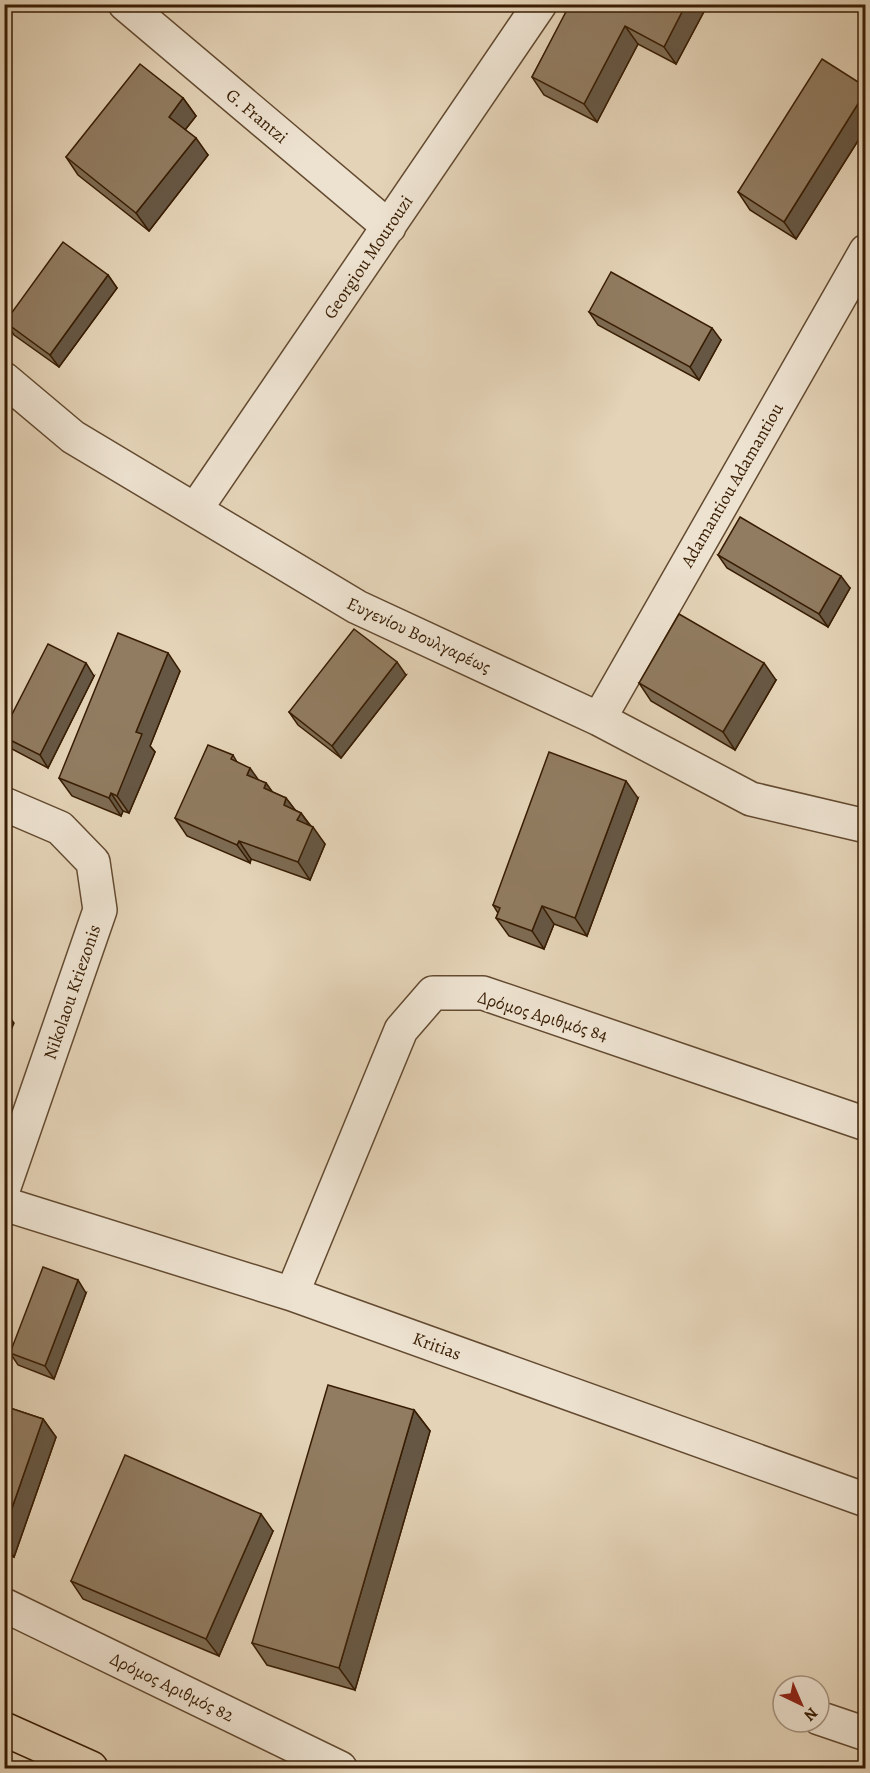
<svg xmlns="http://www.w3.org/2000/svg" width="870" height="1773" font-family="Alegreya,serif">
<style>
.lines{fill:none;stroke-linecap:round;stroke-linejoin:round}
.minor-casing{stroke:#634a30;stroke-width:36}
.major-casing{stroke:#381d03;stroke-width:36}
.minor{stroke:#ede2d0;stroke-width:33}
.major{stroke:#e4d3b7;stroke-width:33}
.wall{fill:#7d6b53;stroke:#381d03;stroke-width:1.5}
.shaded-wall{fill:#665744;stroke:#381d03;stroke-width:1.5}
.building{fill:#917c61;stroke:#381d03;stroke-width:1.5}
.labels{text-anchor:middle;dominant-baseline:central;stroke-width:4.5;stroke-linejoin:round;paint-order:stroke}
.street-label{font-size:18px;fill:#381d03;stroke:#ede2d0}
</style>
<rect width="100%" height="100%" fill="#e4d3b7"/>
<filter id="stains"><feTurbulence type="fractalNoise" baseFrequency=".00333" numOctaves="4"/><feColorMatrix values="0 0 0 0 .2 0 0 0 0 .09 0 0 0 0 .02 0 0 0 .5 -.17"/></filter>
<radialGradient id="worn" r=".72"><stop offset=".6" stop-color="#630" stop-opacity="0"/><stop offset="1" stop-color="#630" stop-opacity=".3"/></radialGradient>
<g class="lines">
<!-- minor casing -->
<g class="minor-casing">
<path id="minor" d="M 125,4 L 389,227
M 4,379 L 73,437 L 357,607 L 599,719 L 751,799 L 866,826
M 195,510 L 540,4
M 599,719 L 866,251
M 4,804 L 60,828 L 93,862 L 100,910 L 4,1187
M 4,1204 L 292,1294 L 866,1500
M 292,1294 L 401,1030 L 433,993 L 483,993 L 866,1124
M 4,1605 L 340,1768
M 819,1718 L 866,1734"/>
</g>
<!-- major casing -->
<g class="major-casing">
<path id="major" d="M 4,1729 L 91,1768"/>
</g>
<!-- minor -->
<use href="#minor" class="minor"/>
<!-- major -->
<use href="#major" class="major"/>
</g>
<!-- wall -->
<path class="wall" d="M 559,4 L 708,4 L 676,64 L 638,44 L 597,122 L 544,95 L 532,77 L 567,11 L 562,8 Z
M 866,87 L 866,128 L 796,239 L 750,210 L 738,192 Z
M 183,98 L 196,116 L 185,130 L 208,155 L 149,231 L 78,175 L 66,157 Z
M 108,275 L 117,288 L 59,367 L 14,335 L 5,322 Z
M 589,312 L 721,340 L 699,380 L 598,325 Z
M 718,555 L 850,588 L 828,627 L 727,568 Z
M 180,671 L 150,746 L 155,752 L 129,813 L 123,811 L 121,816 L 72,796 L 59,778 Z
M 406,675 L 341,758 L 298,725 L 289,712 Z
M 94,676 L 48,768 L 10,748 L 4,740 L 4,730 Z
M 776,680 L 735,750 L 651,701 L 639,683 Z
M 233,755 L 237,762 L 258,780 L 266,783 L 272,792 L 286,798 L 295,810 L 301,813 L 325,844 L 310,880 L 251,859 L 250,863 L 187,836 L 175,818 Z
M 638,798 L 587,936 L 554,924 L 544,949 L 509,936 L 496,918 L 498,913 L 493,905 Z
M 86,1293 L 54,1379 L 18,1365 L 10,1353 Z
M 4,1406 L 43,1419 L 56,1437 L 14,1557 L 4,1554 Z
M 414,1410 L 430,1431 L 355,1690 L 267,1665 L 252,1643 Z
M 273,1531 L 219,1656 L 83,1599 L 71,1581 Z"/>
<!-- shaded-wall -->
<path class="shaded-wall" d="M 686,4 L 708,4 L 676,64 L 664,47 Z
M 625,26 L 638,44 L 597,122 L 584,104 Z
M 866,91 L 866,128 L 796,239 L 784,222 Z
M 183,98 L 196,116 L 181,135 L 169,117 Z
M 196,138 L 208,155 L 149,231 L 136,213 Z
M 108,275 L 117,288 L 59,367 L 50,355 Z
M 712,328 L 721,340 L 699,380 L 690,367 Z
M 841,576 L 850,588 L 828,627 L 819,614 Z
M 168,653 L 180,671 L 150,746 L 155,752 L 129,813 L 117,796 L 136,732 Z
M 397,662 L 406,675 L 341,758 L 332,746 Z
M 86,663 L 94,676 L 48,768 L 40,755 Z
M 764,663 L 776,680 L 735,750 L 723,732 Z
M 250,768 L 262,785 L 247,775 Z
M 626,781 L 638,798 L 587,936 L 575,918 Z
M 266,783 L 279,801 L 264,788 Z
M 111,793 L 123,811 L 121,816 L 109,798 Z
M 286,798 L 299,815 L 284,805 Z
M 301,813 L 312,829 L 313,827 L 325,844 L 310,880 L 298,862 L 297,820 Z
M 239,841 L 251,859 L 250,863 L 237,845 Z
M 542,906 L 554,924 L 544,949 L 532,931 Z
M 5,1011 L 14,1023 L 4,1046 L 4,1012 Z
M 78,1280 L 86,1293 L 54,1379 L 45,1366 Z
M 414,1410 L 430,1431 L 355,1690 L 339,1668 Z
M 43,1419 L 56,1437 L 14,1557 L 4,1544 L 4,1531 Z
M 261,1514 L 273,1531 L 219,1656 L 206,1639 Z"/>
<!-- building -->
<path class="building" d="M 570,4 L 686,4 L 664,47 L 625,26 L 584,104 L 532,77 Z
M 822,59 L 866,87 L 866,91 L 784,222 L 738,192 Z
M 140,64 L 183,98 L 169,117 L 196,138 L 136,213 L 66,157 Z
M 63,242 L 108,275 L 50,355 L 5,322 Z
M 611,272 L 712,328 L 690,367 L 589,312 Z
M 740,517 L 841,576 L 819,614 L 718,555 Z
M 679,614 L 764,663 L 723,732 L 639,683 Z
M 354,629 L 397,662 L 332,746 L 289,712 Z
M 118,633 L 168,653 L 136,732 L 142,734 L 117,796 L 111,793 L 109,798 L 59,778 Z
M 48,644 L 86,663 L 40,755 L 4,737 L 4,730 Z
M 208,745 L 233,755 L 231,759 L 250,768 L 247,775 L 266,783 L 264,788 L 286,798 L 284,805 L 301,813 L 297,820 L 313,827 L 298,862 L 239,841 L 237,845 L 175,818 Z
M 549,752 L 626,781 L 575,918 L 542,906 L 532,931 L 496,918 L 500,908 L 493,905 Z
M 43,1267 L 78,1280 L 45,1366 L 10,1353 Z
M 328,1385 L 414,1410 L 339,1668 L 252,1643 Z
M 4,1406 L 43,1419 L 4,1531 Z
M 125,1455 L 261,1514 L 206,1639 L 71,1581 Z"/>
<g class="labels">
<!-- street labels -->
<g class="street-label">
<text transform="translate(257 116) rotate(40)">G. Frantzi</text>
<text transform="translate(368 257) rotate(-56)">Georgiou Mourouzi</text>
<text transform="translate(732 485) rotate(-60)">Adamantiou Adamantiou</text>
<text transform="translate(419 635) rotate(25)">Ευγενίου Βουλγαρέως</text>
<text transform="translate(72 992) rotate(-71)">Nikolaou Kriezonis</text>
<text transform="translate(543 1016) rotate(17)">Δρόμος Αριθμός 84</text>
<text transform="translate(437 1346) rotate(20)">Kritias</text>
<text transform="translate(172 1687) rotate(26)">Δρόμος Αριθμός 82</text>
</g>
</g>
<!-- margin -->
<rect width="870" height="1773" fill="none" stroke="#e4d3b7" stroke-width="24"/>
<rect x="6" y="6" width="858" height="1761" fill="none" stroke="#381d03" stroke-width="3"/>
<rect x="12" y="12" width="846" height="1749" fill="none" stroke="#381d03" stroke-width="1.5"/>
<!-- north arrow -->
<g transform="translate(801 1704) rotate(136)"><circle r="28" fill="#ede2d0" stroke="#a5937e" stroke-width="1.5"/>
<path d="M0-4.5L10 22L0 15L-10 22Z" fill="#8f2418"/>
<text y="-9" font-size="16" font-weight="bold" text-anchor="middle" fill="#381d03">N</text>
</g>
<rect width="100%" height="100%" filter="url(#stains)"/>
<rect width="100%" height="100%" fill="url(#worn)"/>
</svg>
